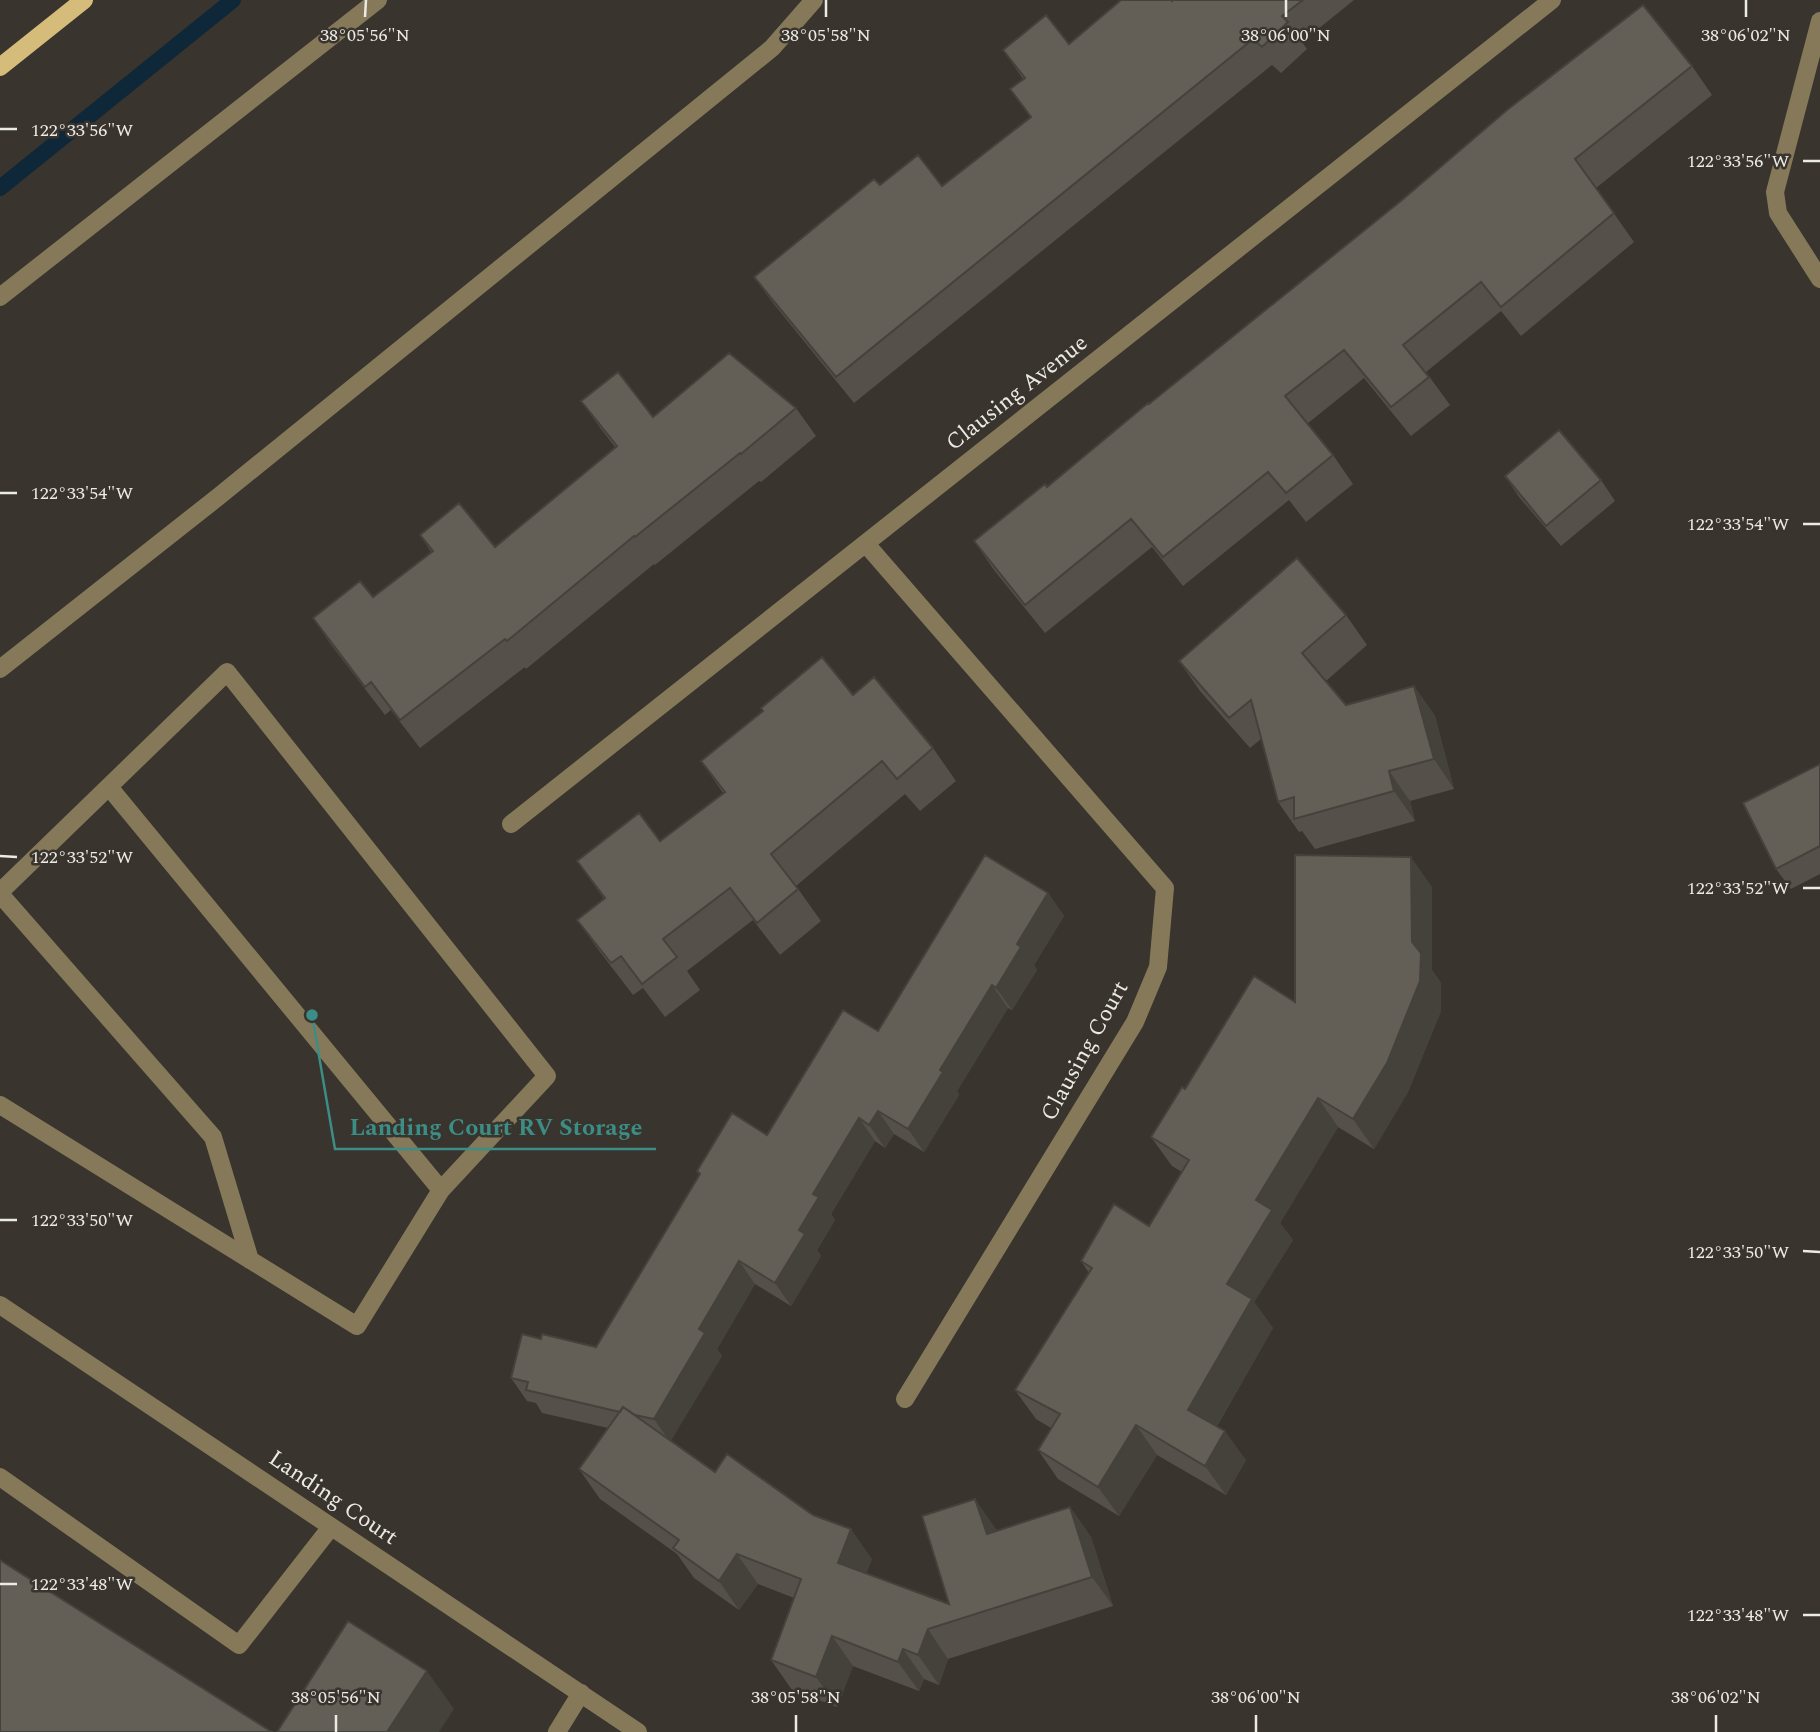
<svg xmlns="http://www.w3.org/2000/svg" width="1820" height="1732" font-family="Spectral,serif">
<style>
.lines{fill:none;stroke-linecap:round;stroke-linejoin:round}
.stream{stroke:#0e2739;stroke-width:16}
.minor{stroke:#85795a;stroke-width:18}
.major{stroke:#d5bc7a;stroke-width:18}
.wall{fill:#55514a}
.shaded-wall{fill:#45423c}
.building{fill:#635e56;stroke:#45423c;stroke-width:2}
.ticks{fill:none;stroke:#eceae5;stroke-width:2.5}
.labels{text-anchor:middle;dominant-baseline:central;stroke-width:5;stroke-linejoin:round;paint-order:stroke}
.street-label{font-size:23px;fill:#eceae5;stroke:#39342d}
.ticks-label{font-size:18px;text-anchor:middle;fill:#eceae5;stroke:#39342d;stroke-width:5;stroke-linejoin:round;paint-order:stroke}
.leader{fill:none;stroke:#3b8d86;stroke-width:2.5}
.callout-dot{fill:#3b8d86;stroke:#39342d;stroke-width:2.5}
.callout-label{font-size:24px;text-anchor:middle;font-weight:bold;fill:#3b8d86;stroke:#39342d;stroke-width:5;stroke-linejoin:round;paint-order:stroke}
</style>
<rect width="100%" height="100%" fill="#39342d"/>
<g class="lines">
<!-- stream -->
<path class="stream" d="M 0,188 L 233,0"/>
<!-- minor -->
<path class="minor" d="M 1820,21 L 1775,192 L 1778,213 L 1820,279
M 0,297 L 378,0
M 866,544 L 1165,888 L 1158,967 L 1135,1022 L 905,1399
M 0,669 L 218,497 L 772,48 L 814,0
M 109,787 L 441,1190
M 511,824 L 1552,0
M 0,892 L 227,672 L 547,1076 L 441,1190 L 357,1326 L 0,1105
M 0,894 L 213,1137 L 250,1260
M 0,1305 L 638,1732
M 0,1477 L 239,1645 L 331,1527
M 557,1732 L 581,1693"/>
<!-- major -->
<path class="major" d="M 0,67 L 84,0"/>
</g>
<!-- wall -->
<path class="wall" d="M 1173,0 L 1354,0 L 1302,42 L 1307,49 L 1281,73 L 1272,65 L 854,403 L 773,303 L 754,277 L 880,185 L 942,186 L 1030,117 L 1010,89 L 1023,79 L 1003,50 L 1069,44 Z
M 1692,66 L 1712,95 L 1596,188 L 1634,242 L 1521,336 L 1501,311 L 1426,372 L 1450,405 L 1411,436 L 1364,378 L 1307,424 L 1333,455 L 1353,484 L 1306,522 L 1289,500 L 1183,586 L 1152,547 L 1045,633 L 994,570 L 974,541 L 1047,487 L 1149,404 Z
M 581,401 L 653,417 L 796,408 L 816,436 L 761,482 L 759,481 L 655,565 L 654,564 L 526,669 L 525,667 L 420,748 L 391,710 L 385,715 L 332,646 L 313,618 L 373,597 L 431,552 L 420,535 L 495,547 L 615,447 L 601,429 Z
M 1505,476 L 1601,480 L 1615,501 L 1561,546 L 1519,497 Z
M 1346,615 L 1367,645 L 1326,681 L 1346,705 L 1414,686 L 1435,716 L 1454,789 L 1410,801 L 1415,821 L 1315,849 L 1302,831 L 1299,832 L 1278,802 L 1261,739 L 1250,748 L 1200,691 L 1179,661 Z
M 853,695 L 933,748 L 956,781 L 920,811 L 905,794 L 796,886 L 821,921 L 780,955 L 753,920 L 687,971 L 700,990 L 665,1017 L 643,988 L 633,995 L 600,952 L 577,920 L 604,899 L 577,861 L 660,841 L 723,793 L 701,761 Z
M 1820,764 L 1820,874 L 1791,889 L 1776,869 Z
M 1432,887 L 1432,970 L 1441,983 L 1441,1011 L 1408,1092 L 1374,1149 L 1338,1127 L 1280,1223 L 1293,1240 L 1254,1302 L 1273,1328 L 1217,1426 L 1246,1460 L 1226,1495 L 1157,1455 L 1119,1516 L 1058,1479 L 1038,1450 L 1051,1428 L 1036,1419 L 1015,1390 L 1089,1273 L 1081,1261 L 1149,1226 L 1182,1172 L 1172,1166 L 1151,1137 L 1185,1089 L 1295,1002 Z
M 1048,893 L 1064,916 L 1034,965 L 1037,970 L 1012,1010 L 1008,1008 L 957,1091 L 959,1095 L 924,1152 L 894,1134 L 885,1148 L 875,1141 L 831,1214 L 835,1220 L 817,1250 L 821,1256 L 791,1306 L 755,1284 L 717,1349 L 722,1356 L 671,1440 L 715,1472 L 872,1559 L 866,1574 L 949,1604 L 996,1529 L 997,1531 L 1070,1507 L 1091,1537 L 1113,1606 L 948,1659 L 939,1685 L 924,1679 L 919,1691 L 853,1666 L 837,1707 L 792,1690 L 771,1660 L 794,1598 L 758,1584 L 739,1610 L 694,1578 L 677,1554 L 600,1499 L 579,1469 L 608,1428 L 542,1413 L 536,1403 L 527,1401 L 511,1378 L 541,1339 L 596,1347 L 699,1175 L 697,1171 L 767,1135 L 878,1031 Z"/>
<!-- shaded-wall -->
<path class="shaded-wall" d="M 1414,686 L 1435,716 L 1454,789 L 1434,759 Z
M 1389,771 L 1410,801 L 1415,821 L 1394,791 Z
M 1411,857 L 1432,887 L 1432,970 L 1441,983 L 1441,1011 L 1408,1092 L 1374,1149 L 1353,1119 L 1412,942 Z
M 1048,893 L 1064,916 L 1034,965 L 1037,970 L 1012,1010 L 996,988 L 1017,944 Z
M 992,985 L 1008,1008 L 957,1091 L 959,1095 L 924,1152 L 908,1129 L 940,1070 Z
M 1318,1098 L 1338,1127 L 1280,1223 L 1293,1240 L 1254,1302 L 1273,1328 L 1209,1439 L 1188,1410 L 1227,1284 L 1256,1200 Z
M 878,1111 L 894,1134 L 885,1148 L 869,1125 Z
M 859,1118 L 875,1141 L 831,1214 L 835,1220 L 817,1250 L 821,1256 L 791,1306 L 775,1283 L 799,1230 L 813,1194 Z
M 739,1261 L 755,1284 L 717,1349 L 722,1356 L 670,1442 L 654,1419 L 699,1329 Z
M 1136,1425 L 1157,1455 L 1119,1516 L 1098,1487 Z
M 1225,1431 L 1246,1460 L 1226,1495 L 1205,1466 Z
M 975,1499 L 996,1529 L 1008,1564 L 987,1534 Z
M 1070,1507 L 1091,1537 L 1113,1606 L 1092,1577 Z
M 851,1529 L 872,1559 L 859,1593 L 838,1563 Z
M 737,1554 L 758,1584 L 739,1610 L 719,1581 Z
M 928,1629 L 948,1659 L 939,1685 L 918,1655 Z
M 832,1636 L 853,1666 L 837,1707 L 816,1677 Z
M 903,1649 L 924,1679 L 919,1691 L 898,1662 Z
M 427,1671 L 454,1709 L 439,1732 L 387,1732 Z"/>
<!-- building -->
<path class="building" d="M 1121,0 L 1171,0 L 1172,1 L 1173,0 L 1303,0 L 1282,16 L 1288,22 L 1262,47 L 1253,39 L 836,377 L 754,277 L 874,179 L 880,185 L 918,155 L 942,186 L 1031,117 L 1010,89 L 1025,78 L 1003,50 L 1046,15 L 1069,44 Z
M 1643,5 L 1692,66 L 1575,159 L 1614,213 L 1501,307 L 1481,282 L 1403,345 L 1429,377 L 1391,407 L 1344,350 L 1285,396 L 1333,455 L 1286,493 L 1268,472 L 1163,557 L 1131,519 L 1025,605 L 974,541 L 1045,484 L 1047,487 L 1148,403 L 1149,404 L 1402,200 L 1507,110 Z
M 729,353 L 796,408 L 741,454 L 740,453 L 635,537 L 634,536 L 507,641 L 505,639 L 400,720 L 371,682 L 365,687 L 313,618 L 360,581 L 373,597 L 433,551 L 420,535 L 459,503 L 495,547 L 617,446 L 581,401 L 618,372 L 653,417 Z
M 1559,430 L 1601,480 L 1546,526 L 1505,476 Z
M 1297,558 L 1346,615 L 1302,653 L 1346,705 L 1414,686 L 1434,759 L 1389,771 L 1394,791 L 1294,819 L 1294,797 L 1278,802 L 1251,700 L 1229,718 L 1179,661 Z
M 822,657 L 853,695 L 874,677 L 933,748 L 897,779 L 882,761 L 771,854 L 798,889 L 757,923 L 730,888 L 663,939 L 677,957 L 642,984 L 621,956 L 611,963 L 577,920 L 605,898 L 577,861 L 639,813 L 660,841 L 725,792 L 701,761 L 763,711 L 761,708 Z
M 1820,764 L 1820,846 L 1776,869 L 1743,803 Z
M 985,855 L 1048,893 L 1017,944 L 1021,947 L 996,988 L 992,985 L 940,1070 L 943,1072 L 908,1129 L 878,1111 L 869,1125 L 859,1118 L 813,1194 L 819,1197 L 799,1230 L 805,1234 L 775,1283 L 739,1261 L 699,1329 L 705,1333 L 654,1419 L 635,1415 L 623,1407 L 620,1412 L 526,1390 L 528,1382 L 511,1378 L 522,1334 L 541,1339 L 542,1334 L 596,1347 L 700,1174 L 697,1171 L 732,1113 L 767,1135 L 843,1010 L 878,1031 Z
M 1295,855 L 1411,857 L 1412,942 L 1421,953 L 1420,981 L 1387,1063 L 1353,1119 L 1318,1098 L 1256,1200 L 1272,1210 L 1227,1284 L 1252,1299 L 1188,1410 L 1225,1431 L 1205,1466 L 1136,1425 L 1098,1487 L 1038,1450 L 1060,1414 L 1015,1390 L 1092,1268 L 1081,1261 L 1114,1204 L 1149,1226 L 1189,1160 L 1151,1137 L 1182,1087 L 1185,1089 L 1254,976 L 1295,1002 Z
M 623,1407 L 715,1472 L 727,1454 L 813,1515 L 851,1529 L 838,1563 L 949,1604 L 922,1516 L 975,1499 L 987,1534 L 1070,1507 L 1092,1577 L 928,1629 L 918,1655 L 903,1649 L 898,1662 L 832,1636 L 816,1677 L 771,1660 L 801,1579 L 737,1554 L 719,1581 L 673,1548 L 679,1540 L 579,1469 Z
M 0,1560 L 272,1732 L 0,1732 Z
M 348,1621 L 427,1671 L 387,1732 L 277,1732 Z"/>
<!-- ticks -->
<path class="ticks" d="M 365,17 L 366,0M 826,17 L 826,0M 1286,17 L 1286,0M 1746,17 L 1746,0M 0,129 L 17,129M 1803,161 L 1820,161M 0,493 L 17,493M 1803,524 L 1820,524M 0,856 L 17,857M 1803,888 L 1820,888M 0,1220 L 17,1220M 1803,1251 L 1820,1252M 0,1584 L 17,1584M 1803,1615 L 1820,1615M 336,1732 L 336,1715M 796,1732 L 796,1715M 1256,1732 L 1256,1715M 1716,1732 L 1716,1715"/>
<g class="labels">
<!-- street labels -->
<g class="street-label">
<text transform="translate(1017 393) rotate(-38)">Clausing Avenue</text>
<text transform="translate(1085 1051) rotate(-61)">Clausing Court</text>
<text transform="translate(333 1498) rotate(34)">Landing Court</text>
</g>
</g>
<g class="ticks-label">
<text x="365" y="41">38°05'56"N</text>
<text x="826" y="41">38°05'58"N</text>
<text x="1286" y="41">38°06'00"N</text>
<text x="1746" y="41">38°06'02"N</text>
<text x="82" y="136">122°33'56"W</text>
<text x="1738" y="167">122°33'56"W</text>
<text x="82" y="499">122°33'54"W</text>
<text x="1738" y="530">122°33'54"W</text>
<text x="82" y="863">122°33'52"W</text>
<text x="1738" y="894">122°33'52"W</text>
<text x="82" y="1226">122°33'50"W</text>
<text x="1738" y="1258">122°33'50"W</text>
<text x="82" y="1590">122°33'48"W</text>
<text x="1738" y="1621">122°33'48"W</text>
<text x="336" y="1703">38°05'56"N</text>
<text x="796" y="1703">38°05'58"N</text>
<text x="1256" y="1703">38°06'00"N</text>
<text x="1716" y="1703">38°06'02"N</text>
</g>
<!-- callouts -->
<path class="leader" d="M312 1015L335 1149H656"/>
<circle class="callout-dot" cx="312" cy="1015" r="7"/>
<g class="callout-label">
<text x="496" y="1135">Landing Court RV Storage</text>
</g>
</svg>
